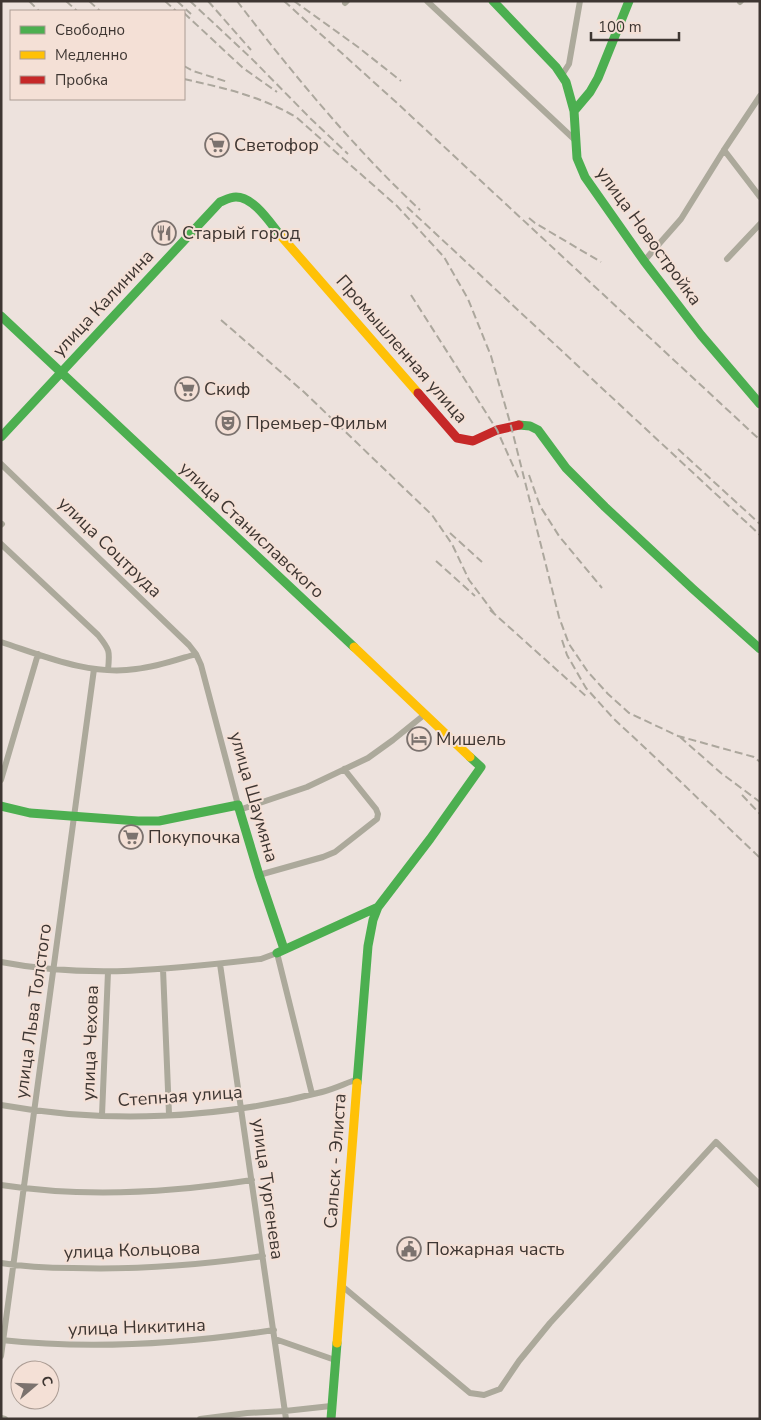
<svg xmlns="http://www.w3.org/2000/svg" width="761" height="1420" font-family="'Nunito Sans',sans-serif">
<style>
.lines{fill:none;stroke-linecap:round;stroke-linejoin:round}
.street{stroke:#aca99b;stroke-width:6}
.fast{stroke:#4caf50;stroke-width:9}
.slow{stroke:#ffc107;stroke-width:9}
.jam{stroke:#c62828;stroke-width:9}
.rail{stroke:#aca79d;stroke-width:2;stroke-dasharray:8 4;stroke-linecap:butt}
.labels{text-anchor:middle;dominant-baseline:central;stroke-width:4;stroke-linejoin:round;paint-order:stroke}
.poi-label{font-size:18px;fill:#3e3632;stroke:#f4e0d6;text-anchor:start}
.street-label{font-size:18px;fill:#3e3632;stroke:#f4e0d6}
</style>
<rect width="100%" height="100%" fill="#ede2dd"/>
<g class="lines">
<!-- street -->
<path class="street" d="M 427,1 L 575,140
M 740,2 L 741,1
M 345,3 L 347,1
M 562,75 L 569,64 L 580,1
M 724,150 L 760,197
M 727,259 L 760,224
M 644,261 L 681,219 L 724,150 L 760,96
M 1,464 L 189,645 L 196,654 L 201,665 L 238,805
M 1,525 L 2,524
M 1,544 L 98,635 C 110,650 110,651 108,670
M 1,642 C 44,656 90,676 136,669 C 157,667 176,660 196,654
M 1,780 L 38,654
M 239,810 L 307,787 L 368,758 L 393,740 L 424,715
M 259,875 L 323,857 L 335,852 L 377,819 L 378,814 L 376,809 L 344,769
M 1,962 C 88,979 174,969 261,959 L 277,953 L 312,1094
M 220,964 L 286,1419
M 163,969 L 169,1114
M 1,1105 C 106,1124 219,1119 322,1092 C 334,1089 346,1083 358,1079
M 102,1115 L 108,972
M 1,1185 C 85,1198 169,1193 252,1180
M 1,1263 C 25,1267 50,1268 73,1268 C 137,1270 200,1265 263,1256
M 342,1286 L 470,1393 L 484,1395 L 500,1389 L 519,1361 L 550,1323 L 716,1142 L 760,1185
M 275,1339 L 335,1360
M 1,1340 C 93,1350 183,1344 274,1330
M 1,1356 L 94,669
M 1,1418 L 5,1419
M 200,1419 L 247,1413 L 285,1411 L 331,1406"/>
<!-- fast -->
<path class="fast" d="M 493,1 L 556,67 L 566,82 L 574,111 L 577,158 L 585,177 L 644,261 L 701,335 L 760,404
M 574,111 L 590,92 L 598,78 L 629,1
M 1,316 L 354,647
M 519,425 L 530,426 L 538,430 L 566,468 L 605,507 L 693,589 L 760,649
M 1,437 L 220,202 C 225,200 230,197 236,197 C 254,197 270,223 281,236
M 1,806 L 30,813 L 138,821 L 159,821 L 238,805 L 259,875 L 284,949
M 277,953 L 378,907
M 357,1083 L 368,946 L 373,920 L 378,907 L 430,839 L 481,767 L 470,757
M 331,1419 L 337,1343"/>
<!-- slow -->
<path class="slow" d="M 281,236 L 418,393
M 354,647 L 470,757
M 337,1343 L 357,1083"/>
<!-- jam -->
<path class="jam" d="M 418,393 L 457,438 L 473,441 L 497,430 L 519,425"/>
<!-- rail -->
<path class="rail" d="M 29,1 L 39,11
M 66,1 L 77,11
M 89,1 L 100,11
M 165,1 L 176,11
M 177,1 L 191,14
M 190,1 L 251,58 L 311,119 L 348,154
M 208,1 L 251,50
M 237,1 C 293,74 352,146 420,210
M 284,1 L 397,103 L 760,440
M 294,1 L 358,47 L 401,81
M 184,13 L 243,68 L 277,92
M 184,66 L 193,71 L 228,82
M 184,79 C 224,88 260,96 296,117 L 397,206 L 444,257 L 468,299 L 491,356 L 511,426 L 559,617 L 569,644 L 588,672 L 608,694 L 629,713 L 678,736 L 754,757 L 760,762
M 407,207 L 760,535
M 529,218 L 535,223 L 601,262
M 411,295 L 497,430 L 519,479
M 221,320 L 304,392 L 432,515 L 452,544 L 469,580 L 494,613
M 678,449 L 760,524
M 529,475 L 540,506 L 559,536 L 602,588
M 450,533 L 482,562
M 436,561 L 475,596
M 490,610 L 587,697
M 562,640 L 567,655 L 586,688 L 614,719 L 658,760 L 760,858
M 680,737 L 721,773 L 760,802
M 742,795 L 760,814"/>
</g>
<!-- icons -->
<defs>
<g id="supermarket-ring" transform="scale(1.25)"><circle r="9.5" fill="#f4e0d6" stroke="#7b726e" stroke-width="1.5"/><path d="M-6-5.5h2.5l.6 2H6L4.5 2H-2.5L-4.4-4H-6ZM-1.5 3.2a1.3 1.3 0 1 0 .1 0ZM3 3.2a1.3 1.3 0 1 0 .1 0Z" fill="#7b726e"/></g>
<g id="restaurant-ring" transform="scale(1.25)"><circle r="9.5" fill="#f4e0d6" stroke="#7b726e" stroke-width="1.5"/><path d="M-5-6h1v4h1v-4h1v4h1v-4h1v5L-1.5 .5V6h-2V.5L-5-1ZM5-6V6H3V1.5H1.5Q1.5-4 5-6Z" fill="#7b726e"/></g>
<g id="theatre-ring" transform="scale(1.25)"><circle r="9.5" fill="#f4e0d6" stroke="#7b726e" stroke-width="1.5"/><path d="M-5-5.5Q0-4 5-5.5V0Q5 5 0 6Q-5 5-5 0ZM-3.3-2.5H-1v1.5H-3.3ZM1-2.5H3.3v1.5H1ZM-2.8 1Q0 5.5 2.8 1Z" fill="#7b726e"/></g>
<g id="hotel-ring" transform="scale(1.25)"><circle r="9.5" fill="#f4e0d6" stroke="#7b726e" stroke-width="1.5"/><path d="M-6-4.5h1.5V1H6V5H4.5V3h-9V5H-6ZM-4 0a1.8 1.8 0 1 1 3.6 0ZM.5 0V-2.5h3Q6-2.5 6 0Z" fill="#7b726e"/></g>
<g id="civic-ring" transform="scale(1.25)"><circle r="9.5" fill="#f4e0d6" stroke="#7b726e" stroke-width="1.5"/><path d="M-.6-6.5H3V-4.5H.6V-3L4-1V1h2V6H-6V1h2V-1L-.6-3ZM-1.2 2.5V6h2.4V2.5Z" fill="#7b726e"/></g>
</defs>
<g fill-rule="evenodd">
<use href="#supermarket-ring" x="217" y="145"/>
<use href="#restaurant-ring" x="164" y="233"/>
<use href="#supermarket-ring" x="187" y="389"/>
<use href="#theatre-ring" x="228" y="423"/>
<use href="#hotel-ring" x="419" y="739"/>
<use href="#supermarket-ring" x="131" y="837"/>
<use href="#civic-ring" x="409" y="1249"/>
</g>
<g class="labels">
<!-- poi labels -->
<g class="poi-label">
<text x="234" y="145">Светофор</text>
<text x="182" y="233">Старый город</text>
<text x="204" y="389">Скиф</text>
<text x="246" y="423">Премьер-Фильм</text>
<text x="436" y="739">Мишель</text>
<text x="148" y="837">Покупочка</text>
<text x="426" y="1249">Пожарная часть</text>
</g>
<!-- street labels -->
<g class="street-label">
<text transform="translate(649 236) rotate(54)">улица Новостройка</text>
<text transform="translate(103 303) rotate(-47)">улица Калинина</text>
<text transform="translate(402 349) rotate(49)">Промышленная улица</text>
<text transform="translate(252 530) rotate(43)">улица Станиславского</text>
<text transform="translate(110 547) rotate(44)">улица Соцтруда</text>
<text transform="translate(254 797) rotate(74)">улица Шаумяна</text>
<text transform="translate(33 1011) rotate(-82)">улица Льва Толстого</text>
<text transform="translate(90 1043) rotate(-88)">улица Чехова</text>
<text transform="translate(180 1096) rotate(-4)">Степная улица</text>
<text transform="translate(335 1161) rotate(-86)">Сальск - Элиста</text>
<text transform="translate(268 1189) rotate(82)">улица Тургенева</text>
<text transform="translate(132 1250) rotate(-2)">улица Кольцова</text>
<text transform="translate(137 1327) rotate(-2)">улица Никитина</text>
</g>
</g>
<!-- border -->
<rect width="761" height="1420" fill="none" stroke="#3e3632" stroke-width="5"/>
<!-- legend -->
<rect x="10" y="10" width="175" height="90" fill="#f4e0d6" stroke="#ab9c94"/>
<rect x="20" y="26" width="25" height="8" fill="#4caf50" stroke="#ab9c94"/>
<text x="55" y="35" font-size="15" fill="#3e3632">Свободно</text>
<rect x="20" y="51" width="25" height="8" fill="#ffc107" stroke="#ab9c94"/>
<text x="55" y="60" font-size="15" fill="#3e3632">Медленно</text>
<rect x="20" y="76" width="25" height="8" fill="#c62828" stroke="#ab9c94"/>
<text x="55" y="85" font-size="15" fill="#3e3632">Пробка</text>
<!-- north arrow -->
<g transform="translate(35 1385) rotate(71)"><circle r="24" fill="#f4e0d6" stroke="#ab9c94"/>
<path d="M0-4L9 19L0 12L-9 19Z" fill="#7b726e"/>
<text y="-8" font-size="14" font-weight="bold" text-anchor="middle" fill="#3e3632">С</text>
</g>
<!-- scale -->
<path d="M591 32v8h88v-8" fill="none" stroke="#3e3632" stroke-width="2.5"/>
<text x="598" y="32" font-size="15" fill="#3e3632" stroke="#f4e0d6" stroke-width="4" paint-order="stroke">100 m</text>
</svg>
